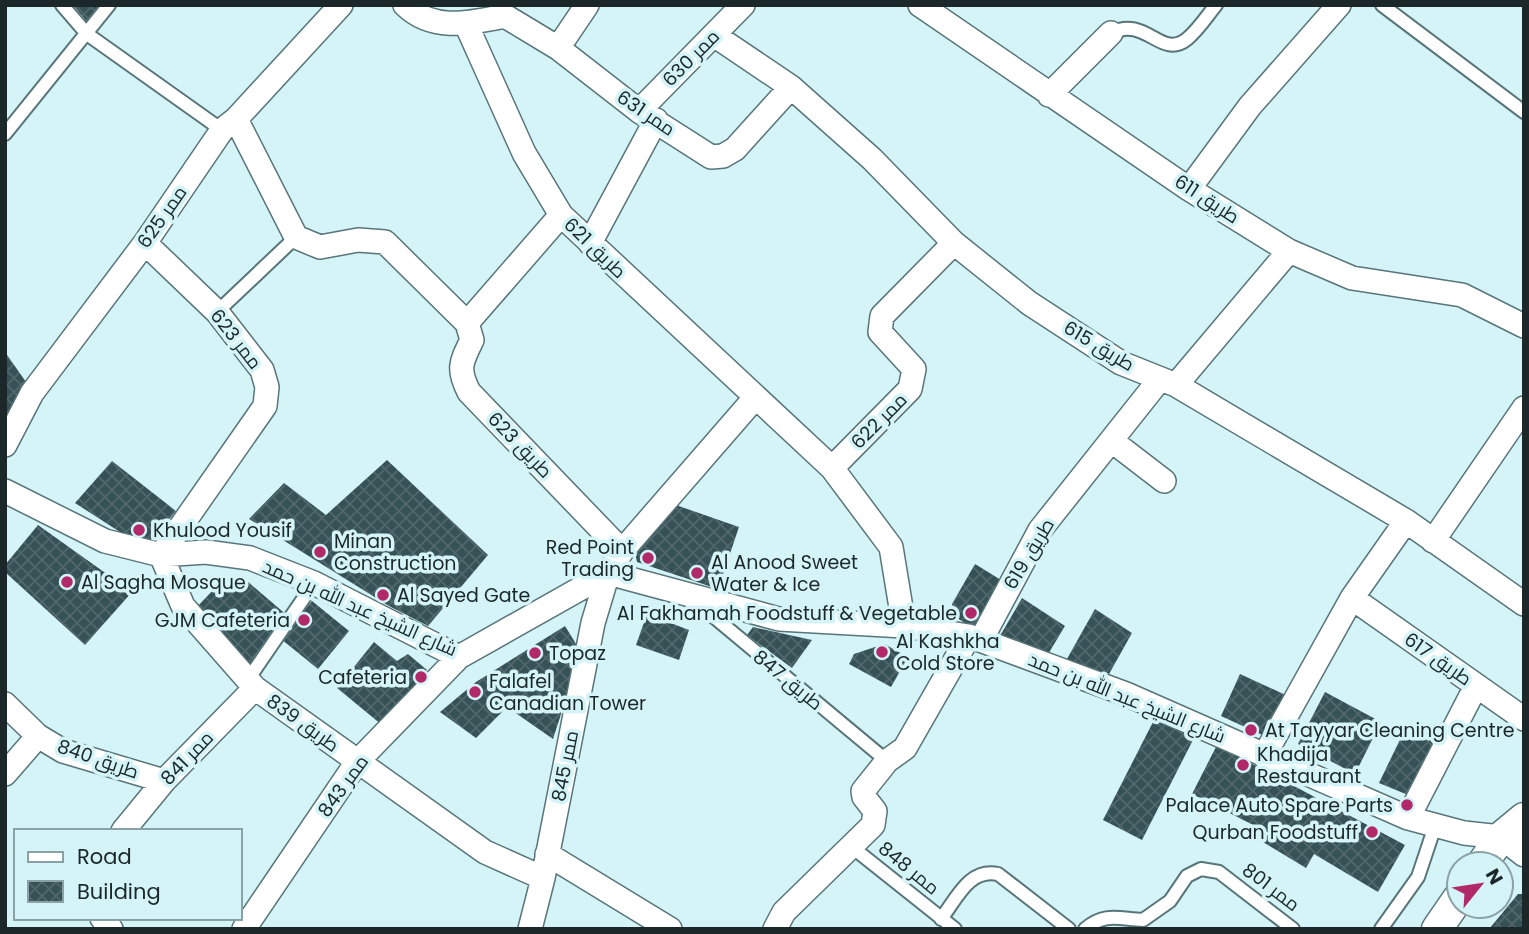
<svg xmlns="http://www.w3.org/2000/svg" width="1529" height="934" font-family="Poppins,Cairo,sans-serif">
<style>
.building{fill:url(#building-cross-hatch)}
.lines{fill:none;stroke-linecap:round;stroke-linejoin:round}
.service-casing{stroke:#587579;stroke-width:16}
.minor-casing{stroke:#587579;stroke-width:26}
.tertiary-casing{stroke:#587579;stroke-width:33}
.service{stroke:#fff;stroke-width:12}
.minor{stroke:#fff;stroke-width:23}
.tertiary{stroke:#fff;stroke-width:30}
.poi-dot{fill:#b2296a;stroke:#d4f4f8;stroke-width:2.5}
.labels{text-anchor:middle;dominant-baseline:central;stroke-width:7;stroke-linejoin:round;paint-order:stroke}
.street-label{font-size:19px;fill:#1b2728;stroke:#d4f4f8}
.poi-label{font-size:19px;fill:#1b2728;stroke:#d4f4f8;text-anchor:start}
</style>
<defs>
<pattern id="building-cross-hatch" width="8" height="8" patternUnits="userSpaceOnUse" patternTransform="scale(1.75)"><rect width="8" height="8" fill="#375256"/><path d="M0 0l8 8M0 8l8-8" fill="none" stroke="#51686b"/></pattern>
</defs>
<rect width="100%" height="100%" fill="#d4f4f8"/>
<!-- building -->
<path class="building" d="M 73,5 L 101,5 L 88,23 Z
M 5,352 L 26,382 L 5,432 Z
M 387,460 L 488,555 L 428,626 L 389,606 L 249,519 L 284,483 L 326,515 Z
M 112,461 L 176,511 L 154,538 L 137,543 L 75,503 Z
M 673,504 L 739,527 L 718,589 L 637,562 L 634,548 Z
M 38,525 L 132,592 L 85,645 L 5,572 L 5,565 Z
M 975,564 L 1006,583 L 977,630 L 955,617 L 952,604 Z
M 247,581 L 289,617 L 247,676 L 195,609 L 216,587 Z
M 1022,598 L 1065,626 L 1044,661 L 997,641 Z
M 312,601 L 349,631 L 318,669 L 281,639 Z
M 1095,609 L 1132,633 L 1104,683 L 1063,666 Z
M 647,614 L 689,630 L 679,660 L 636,645 Z
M 565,626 L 581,652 L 553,739 L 507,707 L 476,738 L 440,712 L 476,682 Z
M 753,627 L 812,640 L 792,668 L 747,635 Z
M 374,642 L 397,661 L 408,654 L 427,670 L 382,725 L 337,688 Z
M 884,644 L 908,657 L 891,687 L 849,664 L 854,654 Z
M 1240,674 L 1288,696 L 1269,738 L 1221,716 Z
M 1325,692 L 1381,722 L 1355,774 L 1298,744 Z
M 1155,718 L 1194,738 L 1142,840 L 1103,820 Z
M 1408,723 L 1439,740 L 1408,795 L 1379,783 Z
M 1217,745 L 1405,845 L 1378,892 L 1314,854 L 1306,868 L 1263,842 L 1269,833 L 1192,794 Z
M 1518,894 L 1524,894 L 1524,929 L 1489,929 Z"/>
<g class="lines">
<!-- service casing -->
<g class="service-casing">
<path id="service" d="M 62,5 L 87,34 L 222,130
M 1382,5 L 1524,112
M 1111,33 C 1146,15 1161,60 1187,39 C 1198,30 1207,16 1216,5
M 5,134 L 109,5
M 217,312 L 296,237
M 696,602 L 887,761
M 247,681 L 314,583
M 852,847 L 955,929
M 941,919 C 957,898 969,868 998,874 L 1069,929
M 1085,929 C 1105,912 1119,919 1143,920 L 1170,901 L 1187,876 L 1201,869 L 1219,872 L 1293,929
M 1381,929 L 1418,877 L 1435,826"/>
</g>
<!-- minor casing -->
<g class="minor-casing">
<path id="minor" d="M 405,5 C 433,32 469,23 505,16 L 558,48 L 639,111 L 711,157 L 723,156 L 735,149 L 791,87
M 920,5 L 1189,189 L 1289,251 L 1352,278 L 1462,295 L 1524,326
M 466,24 L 524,153 L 561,215 L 832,468 L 891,547 L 904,626
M 714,35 L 791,87 L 872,159 L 954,243 L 1029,303 L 1121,363 L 1176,385 L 1406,521 L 1524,604
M 558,48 L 587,5
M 1049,95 L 1111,33
M 639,111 L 743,5
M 236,119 L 296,237 L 320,247 L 358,240 L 385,242 L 467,323 L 472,340 C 461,362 457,369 469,392 L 622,551
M 1189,189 L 1250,106 L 1339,5
M 145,243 L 217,312 L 262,370 L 267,387 L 265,406 L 161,555 L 183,606 L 255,688 L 485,852 L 543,878 L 593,623 L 608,573 L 622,551 L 754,399
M 590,243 L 656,120
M 467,323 L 561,215
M 1176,385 L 1289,251
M 1112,441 L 1164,481
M 5,445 L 32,393 L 145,243 L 222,130 L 236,119 L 341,5
M 832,468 L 910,389 L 914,369 L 880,332 L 882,316 L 954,243
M 5,491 L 105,541 L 161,555 L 206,552 L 250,558 L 314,583 L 459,657 L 608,573 L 779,619 L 904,626 L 969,636 L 1126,694 L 1408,818 L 1464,833 L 1501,837 L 1524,855
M 1433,541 L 1524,408
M 1352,598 L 1524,719
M 981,640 L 1040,530 L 1160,379
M 5,704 L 38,736 L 63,751 L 164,781
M 1264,756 L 1352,598 L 1406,521
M 5,774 L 38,736
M 1408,818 L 1476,686
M 123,831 L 164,781 L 255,688
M 547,854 L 670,929
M 102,918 L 111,929
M 244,929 L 357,762 L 459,657
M 530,929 L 543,878
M 775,929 L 784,912 L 873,825 L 875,811 L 864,797 L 863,791 L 887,761 L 905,748 L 969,636"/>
</g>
<!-- tertiary casing -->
<g class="tertiary-casing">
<path id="tertiary" d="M 1482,864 L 1501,837 L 1524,818
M 1437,929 L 1459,897"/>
</g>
<!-- service -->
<use href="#service" class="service"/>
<!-- minor -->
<use href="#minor" class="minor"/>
<!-- tertiary -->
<use href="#tertiary" class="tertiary"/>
</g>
<!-- markers -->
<g class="poi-dot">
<circle cx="139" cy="530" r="7"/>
<circle cx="320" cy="552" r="7"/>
<circle cx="648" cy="558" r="7"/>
<circle cx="697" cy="573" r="7"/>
<circle cx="67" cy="582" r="7"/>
<circle cx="383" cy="595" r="7"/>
<circle cx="971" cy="613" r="7"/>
<circle cx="304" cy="620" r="7"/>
<circle cx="882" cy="652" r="7"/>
<circle cx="535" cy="653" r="7"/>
<circle cx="421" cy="677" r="7"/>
<circle cx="475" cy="692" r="7"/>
<circle cx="1251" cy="730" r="7"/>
<circle cx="1243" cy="765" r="7"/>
<circle cx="1407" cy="805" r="7"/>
<circle cx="1372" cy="832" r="7"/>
</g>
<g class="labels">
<!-- street labels -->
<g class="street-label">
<text transform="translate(691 58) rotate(-45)">ممر 630</text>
<text transform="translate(646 113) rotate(34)">ممر 631</text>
<text transform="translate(1207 199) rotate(33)">طريق 611</text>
<text transform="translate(162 217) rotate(-55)">ممر 625</text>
<text transform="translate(595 248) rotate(44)">طريق 621</text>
<text transform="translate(236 339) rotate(52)">ممر 623</text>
<text transform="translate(1099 346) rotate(31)">طريق 615</text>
<text transform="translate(879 421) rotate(-45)">ممر 622</text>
<text transform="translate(520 445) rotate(46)">طريق 623</text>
<text transform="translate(1029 554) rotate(-59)">طريق 619</text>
<text transform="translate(360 608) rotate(24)">شارع الشيخ عبد الله بن حمد</text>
<text transform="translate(1438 659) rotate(35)">طريق 617</text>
<text transform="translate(788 680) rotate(39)">طريق 847</text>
<text transform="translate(1127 698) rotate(22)">شارع الشيخ عبد الله بن حمد</text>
<text transform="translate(303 723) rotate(36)">طريق 839</text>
<text transform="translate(187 758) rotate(-46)">ممر 841</text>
<text transform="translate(98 759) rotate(19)">طريق 840</text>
<text transform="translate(565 766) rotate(-79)">ممر 845</text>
<text transform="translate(343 786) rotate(-54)">ممر 843</text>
<text transform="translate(909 868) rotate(39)">ممر 848</text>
<text transform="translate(1271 887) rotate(37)">ممر 801</text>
</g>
<!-- poi labels -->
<g class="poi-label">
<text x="153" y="530">Khulood Yousif</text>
<text x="334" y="541">Minan<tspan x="334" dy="22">Construction</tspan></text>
<text x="634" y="547" text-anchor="end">Red Point<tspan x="634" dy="22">Trading</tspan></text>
<text x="711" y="562">Al Anood Sweet<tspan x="711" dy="22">Water &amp; Ice</tspan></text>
<text x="81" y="582">Al Sagha Mosque</text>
<text x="397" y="595">Al Sayed Gate</text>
<text x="957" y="613" text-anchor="end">Al Fakhamah Foodstuff &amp; Vegetable</text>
<text x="290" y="620" text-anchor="end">GJM Cafeteria</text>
<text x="896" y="641">Al Kashkha<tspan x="896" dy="22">Cold Store</tspan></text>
<text x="549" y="653">Topaz</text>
<text x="407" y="677" text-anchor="end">Cafeteria</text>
<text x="489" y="681">Falafel<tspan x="489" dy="22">Canadian Tower</tspan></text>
<text x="1265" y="730">At Tayyar Cleaning Centre</text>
<text x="1257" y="754">Khadija<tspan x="1257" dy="22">Restaurant</tspan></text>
<text x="1393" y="805" text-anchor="end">Palace Auto Spare Parts</text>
<text x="1358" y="832" text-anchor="end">Qurban Foodstuff</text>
</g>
</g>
<!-- border -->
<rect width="1529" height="934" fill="none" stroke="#1b2728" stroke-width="14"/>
<!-- legend -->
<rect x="14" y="829" width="228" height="91" fill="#d4f4f8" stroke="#8aa2a5" stroke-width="2"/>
<rect x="28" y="852" width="35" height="10" fill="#ffffff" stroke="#8aa2a5" stroke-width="2"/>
<text x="77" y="864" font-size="21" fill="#1b2728">Road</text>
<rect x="28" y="881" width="35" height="21" fill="url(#building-cross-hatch)" stroke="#8aa2a5" stroke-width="2"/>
<text x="77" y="899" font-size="21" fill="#1b2728">Building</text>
<!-- north arrow -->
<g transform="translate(1480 885) rotate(60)"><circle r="33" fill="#d4f4f8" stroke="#8aa2a5" stroke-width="2"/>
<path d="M0-5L12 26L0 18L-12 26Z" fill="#b2296a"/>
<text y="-10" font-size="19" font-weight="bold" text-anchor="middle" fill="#1b2728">N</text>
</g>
</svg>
